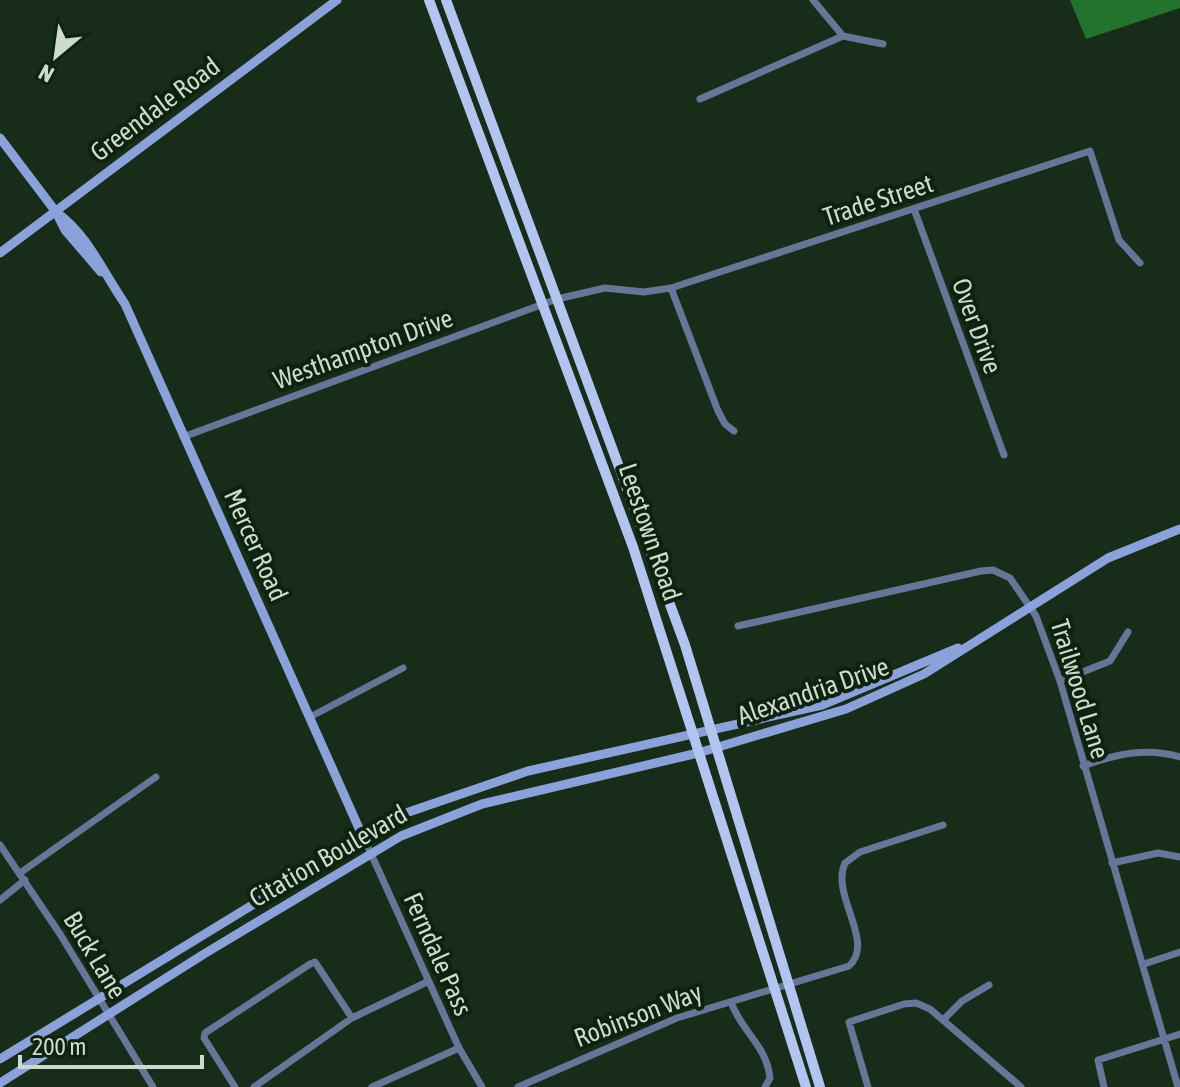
<svg xmlns="http://www.w3.org/2000/svg" width="1180" height="1087" font-family="'Asap Condensed',sans-serif">
<style>
.forest{fill:#23722d}
.lines{fill:none;stroke-linecap:round;stroke-linejoin:round}
.street{stroke:#667598;stroke-width:7}
.secondary{stroke:#8aa1da;stroke-width:9}
.primary{stroke:#b2c5f1;stroke-width:10}
.labels{text-anchor:middle;dominant-baseline:central;stroke-width:8;stroke-linejoin:round;paint-order:stroke}
.street-label{font-size:26px;fill:#cddacd;stroke:#0e230f}
</style>
<rect width="100%" height="100%" fill="#182d19"/>
<!-- forest -->
<path class="forest" d="M 1070,0 L 1180,0 L 1180,8 L 1086,39 Z"/>
<g class="lines">
<!-- street -->
<path class="street" d="M 813,0 L 843,36 L 883,44
M 700,99 L 843,36
M 914,209 L 1004,455
M 671,288 L 718,411 L 725,424 L 734,431
M 183,437 L 557,299 L 605,288 L 644,292 L 671,288 L 1090,151 L 1119,240 L 1140,263
M 738,626 L 981,571 L 993,570 L 1010,578 L 1036,616 L 1060,681 L 1178,1087
M 1060,681 L 1110,661 L 1128,632
M 310,717 L 403,668
M 1083,766 C 1116,754 1146,747 1180,757
M 363,836 L 459,1048 L 482,1087
M 0,845 L 60,934 L 153,1087
M 1112,863 L 1158,853 L 1180,857
M 20,873 L 156,777
M 0,900 L 25,880
M 1144,964 L 1180,952
M 731,1002 C 741,1031 767,1046 770,1078 L 765,1087
M 943,1020 L 962,1001 L 989,985
M 235,1087 L 204,1038 L 205,1033 L 310,964 L 315,962 L 352,1018
M 254,1087 L 352,1018 L 429,981
M 372,1087 L 459,1048
M 518,1087 L 677,1018 L 849,966 C 876,942 830,895 845,863 L 860,852 L 943,825
M 868,1087 L 849,1022 L 904,1004 L 916,1003 L 930,1009 L 1021,1087
M 1104,1087 L 1098,1060 L 1180,1034"/>
<!-- secondary -->
<path class="secondary" d="M 0,138 L 56,212 L 65,230 L 101,272
M 56,212 C 88,235 103,272 125,304 L 362,835
M 0,253 L 337,0
M 0,1059 L 400,815 L 528,771 L 822,705 L 958,648
M 0,1083 L 204,954 L 401,836 L 482,804 L 698,753 L 846,709 L 924,674 L 1108,558 L 1180,529"/>
<!-- primary -->
<path class="primary" d="M 429,0 L 633,547 L 806,1087
M 446,0 L 685,645 L 820,1087"/>
</g>
<g class="labels">
<!-- street labels -->
<g class="street-label">
<text transform="translate(155 109) rotate(-37)">Greendale Road</text>
<text transform="translate(878 200) rotate(-18)">Trade Street</text>
<text transform="translate(977 326) rotate(70)">Over Drive</text>
<text transform="translate(363 349) rotate(-20)">Westhampton Drive</text>
<text transform="translate(650 532) rotate(71)">Leestown Road</text>
<text transform="translate(256 545) rotate(66)">Mercer Road</text>
<text transform="translate(1080 689) rotate(73)">Trailwood Lane</text>
<text transform="translate(813 691) rotate(-19)">Alexandria Drive</text>
<text transform="translate(328 856) rotate(-30)">Citation Boulevard</text>
<text transform="translate(438 954) rotate(66)">Ferndale Pass</text>
<text transform="translate(95 955) rotate(59)">Buck Lane</text>
<text transform="translate(638 1015) rotate(-21)">Robinson Way</text>
</g>
</g>
<!-- north arrow -->
<g transform="translate(56 56) rotate(209)" stroke="#0e230f" stroke-width="6" paint-order="stroke">
<path d="M0-6L14 30L0 20L-14 30Z" fill="#cddacd"/>
<text y="-12" font-size="22" font-weight="bold" text-anchor="middle" fill="#cddacd">N</text>
</g>
<!-- scale -->
<path d="M20 1055v12h182v-12" fill="none" stroke="#cddacd" stroke-width="4"/>
<text x="32" y="1055" font-size="24" fill="#cddacd" stroke="#0e230f" stroke-width="6" paint-order="stroke">200 m</text>
</svg>
